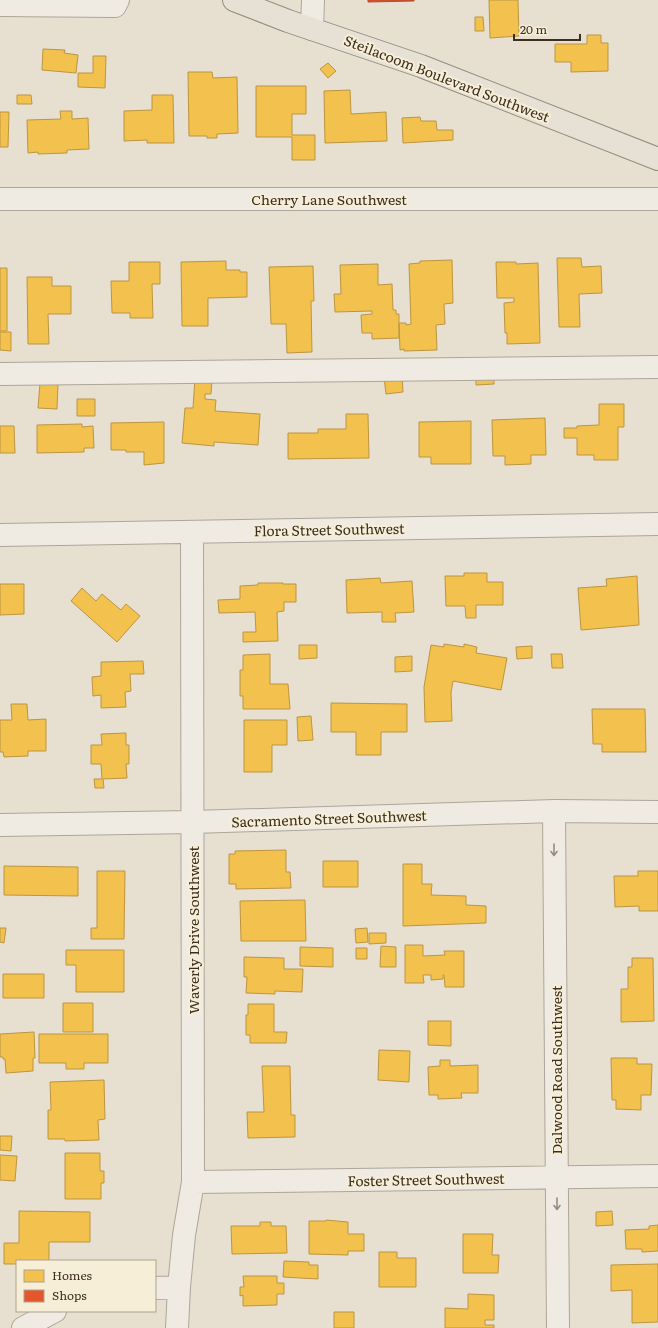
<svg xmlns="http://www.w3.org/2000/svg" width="658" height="1328" font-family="Literata,serif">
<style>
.homes{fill:#f2c14e;stroke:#bc9540}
.shops{fill:#e4572e;stroke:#b24b2a}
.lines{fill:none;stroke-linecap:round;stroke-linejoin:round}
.minor-casing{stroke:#ada599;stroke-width:24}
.major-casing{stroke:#928b80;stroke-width:24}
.minor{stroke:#efebe3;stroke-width:22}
.major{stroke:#e6e1d4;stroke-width:22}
.oneway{stroke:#968c82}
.labels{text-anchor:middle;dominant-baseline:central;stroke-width:4;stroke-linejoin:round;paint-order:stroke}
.street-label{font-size:14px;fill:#3d2e20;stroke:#f7eed8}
</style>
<rect width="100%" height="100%" fill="#e7e0d1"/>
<!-- homes -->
<path class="homes" d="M 489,0 L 518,0 L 519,36 L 490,38 Z
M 475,17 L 483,17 L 484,31 L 475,31 Z
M 587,35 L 601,35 L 601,43 L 608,43 L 608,71 L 571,72 L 571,62 L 555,62 L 555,44 L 587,44 Z
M 43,49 L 65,50 L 64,53 L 78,55 L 76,73 L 42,70 Z
M 93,56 L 106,56 L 105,88 L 78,87 L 78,73 L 93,73 Z
M 328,63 L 336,71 L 328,78 L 320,69 Z
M 188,72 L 212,72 L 213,78 L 237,77 L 238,133 L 217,134 L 217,138 L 207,138 L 207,136 L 189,136 Z
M 256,86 L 306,86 L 306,114 L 292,114 L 292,135 L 315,135 L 315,160 L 292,160 L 292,137 L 256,137 Z
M 350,90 L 351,114 L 386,112 L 387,141 L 325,143 L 324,91 Z
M 17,95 L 31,95 L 32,104 L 17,104 Z
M 152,95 L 173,95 L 174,143 L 147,143 L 147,140 L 124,141 L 124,111 L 152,110 Z
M 60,111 L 72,111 L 72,119 L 88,118 L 89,149 L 67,150 L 67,153 L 38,154 L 38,152 L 28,153 L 27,120 L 61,119 Z
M 0,112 L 9,112 L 8,147 L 0,147 Z
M 420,117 L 421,121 L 436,121 L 437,130 L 453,130 L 453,140 L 403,143 L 402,118 Z
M 557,258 L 581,258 L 582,267 L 601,266 L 602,293 L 579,294 L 580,327 L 559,327 Z
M 452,260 L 453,303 L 444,304 L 445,324 L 436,325 L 437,350 L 404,351 L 404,349 L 400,350 L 399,323 L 406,323 L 406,325 L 411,324 L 409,264 L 420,263 L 420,261 Z
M 226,261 L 226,270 L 240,270 L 240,272 L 247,272 L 247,297 L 208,298 L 208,326 L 182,326 L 181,262 Z
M 129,262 L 160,262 L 160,284 L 152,284 L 153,318 L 130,318 L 130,313 L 112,313 L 111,281 L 129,281 Z
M 496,262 L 516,262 L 516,264 L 538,263 L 540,343 L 507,344 L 507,333 L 505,333 L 504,303 L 514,302 L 514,298 L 497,298 Z
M 378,264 L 378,285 L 392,284 L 393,310 L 396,310 L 396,314 L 399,314 L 399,338 L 372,339 L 372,333 L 362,333 L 361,315 L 372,314 L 372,311 L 335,312 L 334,294 L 341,294 L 340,265 Z
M 313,266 L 314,301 L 311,301 L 312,352 L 287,353 L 286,324 L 271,324 L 269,267 Z
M 0,268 L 7,268 L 7,331 L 0,331 Z
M 27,277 L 52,277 L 52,286 L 71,286 L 71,314 L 48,314 L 49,344 L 28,344 Z
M 0,332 L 11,332 L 11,351 L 0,350 Z
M 476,373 L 494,373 L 494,384 L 476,385 Z
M 402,376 L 403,392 L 386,394 L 384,377 Z
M 195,378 L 212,379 L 211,394 L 205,394 L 205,399 L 216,400 L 215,411 L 260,414 L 258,445 L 214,442 L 214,446 L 182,443 L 185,408 L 193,408 Z
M 40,383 L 58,384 L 57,409 L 38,408 Z
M 77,399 L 95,399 L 95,416 L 77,416 Z
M 599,404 L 624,404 L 624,427 L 618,427 L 618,460 L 594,460 L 594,455 L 577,455 L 577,438 L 564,438 L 564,428 L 577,428 L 577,426 L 599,425 Z
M 346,414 L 368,414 L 369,458 L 288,459 L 288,433 L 318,433 L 318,429 L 346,429 Z
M 545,418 L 546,455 L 531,455 L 531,464 L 505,465 L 505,456 L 493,456 L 492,420 Z
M 471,421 L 471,464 L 431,464 L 431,457 L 419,457 L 419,422 Z
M 164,422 L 164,463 L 144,465 L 144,452 L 126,452 L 126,450 L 111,450 L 111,423 Z
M 82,424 L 82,427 L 93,426 L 94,448 L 84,448 L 84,452 L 37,453 L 37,425 Z
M 0,426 L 14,426 L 15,453 L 0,453 Z
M 464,573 L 487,573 L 487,582 L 503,582 L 503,605 L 476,605 L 476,618 L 466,618 L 465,606 L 446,606 L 445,576 L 464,576 Z
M 637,576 L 639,625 L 581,630 L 578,588 L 607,586 L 606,579 Z
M 380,578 L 381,583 L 412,581 L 414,612 L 395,613 L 396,622 L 382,622 L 382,612 L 347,613 L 346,580 Z
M 258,583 L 283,583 L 283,584 L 296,584 L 296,602 L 284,602 L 284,611 L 277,612 L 278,641 L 243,642 L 243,632 L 256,632 L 255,612 L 219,613 L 218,600 L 240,599 L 240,586 L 258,585 Z
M 0,584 L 24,584 L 24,614 L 0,615 Z
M 82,588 L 96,601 L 102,594 L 121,610 L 126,604 L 140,616 L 117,642 L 71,601 Z
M 444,644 L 464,647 L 464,644 L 477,647 L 476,653 L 507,658 L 501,690 L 453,681 L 451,693 L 452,721 L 425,722 L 424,687 L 431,645 L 444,647 Z
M 299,645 L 317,645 L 317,658 L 299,659 Z
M 532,646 L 532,658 L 517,659 L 516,647 Z
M 270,654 L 270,684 L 288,684 L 290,709 L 243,709 L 243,696 L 240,696 L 240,670 L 243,670 L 243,655 Z
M 551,654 L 562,654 L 563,668 L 552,668 Z
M 412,656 L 412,671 L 395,672 L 395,657 Z
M 143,661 L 144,674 L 130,674 L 131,691 L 125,692 L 126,707 L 101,708 L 101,695 L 93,696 L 92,677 L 101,676 L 101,662 Z
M 331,703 L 407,704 L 407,732 L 381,732 L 381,755 L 356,755 L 356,732 L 331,732 Z
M 11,704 L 27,704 L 28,720 L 46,719 L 46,751 L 28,751 L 28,756 L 4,757 L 3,752 L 0,752 L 0,720 L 12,720 Z
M 592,709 L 645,709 L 646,752 L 602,752 L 602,744 L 593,744 Z
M 311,716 L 313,740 L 298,741 L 297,717 Z
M 244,720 L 287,720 L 287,745 L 272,745 L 272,772 L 244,772 Z
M 126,733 L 126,745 L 129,745 L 129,764 L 126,764 L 127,778 L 103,779 L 104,788 L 95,788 L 94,779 L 102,779 L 101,764 L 91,764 L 91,745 L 102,745 L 101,734 Z
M 286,850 L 286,872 L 290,872 L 291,888 L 236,889 L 236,884 L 229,884 L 229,854 L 235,854 L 235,851 Z
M 323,861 L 358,861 L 358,887 L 323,887 Z
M 403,864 L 422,864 L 422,884 L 432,884 L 431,895 L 466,896 L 466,905 L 486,906 L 486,923 L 403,926 Z
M 4,866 L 78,867 L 78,896 L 4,895 Z
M 97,871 L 125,871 L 124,939 L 91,939 L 91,928 L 97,928 Z
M 638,871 L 658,871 L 658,911 L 639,911 L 639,906 L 615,907 L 614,876 L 638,876 Z
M 305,900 L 306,941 L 241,941 L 240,901 Z
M 0,928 L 6,928 L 4,943 L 0,942 Z
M 367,928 L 368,942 L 356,943 L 355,929 Z
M 369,933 L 386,933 L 386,943 L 369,944 Z
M 405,945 L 423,945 L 423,956 L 445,955 L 444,951 L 464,951 L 464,987 L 445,987 L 444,975 L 443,975 L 443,979 L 431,980 L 431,975 L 423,975 L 424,983 L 405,983 Z
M 381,946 L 396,947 L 396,967 L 380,967 Z
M 300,947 L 333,948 L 333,967 L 300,966 Z
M 356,948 L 367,948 L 367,959 L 356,959 Z
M 66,950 L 124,950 L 124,992 L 76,992 L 76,965 L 66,965 Z
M 244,957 L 284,958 L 284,969 L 303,969 L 302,992 L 275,991 L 275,994 L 246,993 L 247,977 L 244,977 Z
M 632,958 L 653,958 L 654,1021 L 621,1022 L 621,989 L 628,989 L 628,967 L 632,967 Z
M 3,974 L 44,974 L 44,998 L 3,998 Z
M 63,1003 L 93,1003 L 93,1032 L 63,1032 Z
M 248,1004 L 274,1004 L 274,1032 L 287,1032 L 286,1043 L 250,1043 L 250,1035 L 246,1035 L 246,1015 L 248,1015 Z
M 428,1021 L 451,1021 L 451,1046 L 428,1045 Z
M 34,1032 L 35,1058 L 33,1058 L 33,1071 L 6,1073 L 5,1059 L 3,1059 L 3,1057 L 0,1057 L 0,1034 Z
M 39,1034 L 108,1034 L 108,1063 L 84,1063 L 84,1069 L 66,1069 L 66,1063 L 39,1063 Z
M 379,1050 L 410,1051 L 409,1082 L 378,1080 Z
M 611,1058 L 637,1058 L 637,1064 L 652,1064 L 651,1095 L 641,1095 L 641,1110 L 616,1109 L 616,1100 L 612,1100 Z
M 440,1060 L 450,1060 L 450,1066 L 478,1065 L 478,1093 L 461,1093 L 462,1098 L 438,1099 L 438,1095 L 429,1095 L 428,1067 L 440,1066 Z
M 262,1066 L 290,1066 L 291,1115 L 295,1115 L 295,1137 L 248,1138 L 247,1112 L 264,1112 Z
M 104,1080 L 105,1119 L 98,1120 L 99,1140 L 65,1141 L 65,1139 L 48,1139 L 48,1110 L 51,1110 L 50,1082 Z
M 0,1136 L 12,1136 L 11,1151 L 0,1150 Z
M 65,1153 L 100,1153 L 100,1171 L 104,1171 L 104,1183 L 101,1183 L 101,1199 L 65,1199 Z
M 0,1155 L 17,1156 L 15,1181 L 0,1180 Z
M 19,1211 L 90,1212 L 90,1242 L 49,1242 L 49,1261 L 17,1261 L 17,1264 L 4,1264 L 4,1243 L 19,1243 Z
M 612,1211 L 613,1225 L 596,1226 L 596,1212 Z
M 326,1220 L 348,1222 L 348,1234 L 364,1234 L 364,1251 L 348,1251 L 348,1255 L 309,1254 L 309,1221 L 326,1221 Z
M 260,1222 L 271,1222 L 271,1226 L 286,1226 L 287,1253 L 232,1254 L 231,1226 L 260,1226 Z
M 658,1225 L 658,1251 L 642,1252 L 642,1249 L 626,1249 L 625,1230 L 649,1229 L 649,1226 Z
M 463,1234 L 493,1234 L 492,1255 L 499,1255 L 498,1273 L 463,1273 Z
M 379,1252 L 397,1252 L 397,1258 L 416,1258 L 416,1287 L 379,1287 Z
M 284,1261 L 309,1262 L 309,1265 L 318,1265 L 318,1279 L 283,1277 Z
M 658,1264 L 658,1322 L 632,1323 L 632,1290 L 611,1291 L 611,1265 Z
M 243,1276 L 277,1276 L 277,1283 L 284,1283 L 284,1294 L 277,1294 L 277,1305 L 243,1306 L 243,1295 L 240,1296 L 240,1287 L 244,1287 Z
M 468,1294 L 494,1295 L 494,1320 L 485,1320 L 485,1325 L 494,1325 L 494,1328 L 445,1328 L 445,1308 L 468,1309 Z
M 334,1312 L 354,1312 L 354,1328 L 334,1328 Z"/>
<!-- shops -->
<path class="shops" d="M 368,0 L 414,0 L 414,1 L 368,2 Z"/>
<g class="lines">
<!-- minor casing -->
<g class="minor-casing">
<path id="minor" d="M 0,5 L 115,6 L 118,0
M 312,29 L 313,0
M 0,199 L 658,199
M 0,374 L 658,367
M 0,535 L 658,524
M 554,811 L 558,1328
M 0,825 L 193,822 L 554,811 L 658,812
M 193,1182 L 658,1176
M 155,1288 L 179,1287
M 23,1328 L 55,1311
M 177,1328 L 179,1287 L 184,1235 L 193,1182 L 192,532"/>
</g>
<!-- major casing -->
<g class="major-casing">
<path id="major" d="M 234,0 L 288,21 L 421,66 L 658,159"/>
</g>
<!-- minor -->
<use href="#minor" class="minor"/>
<!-- major -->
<use href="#major" class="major"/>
</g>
<!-- one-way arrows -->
<defs><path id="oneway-shaft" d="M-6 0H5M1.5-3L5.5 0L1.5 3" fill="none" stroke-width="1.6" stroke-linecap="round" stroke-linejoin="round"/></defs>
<g class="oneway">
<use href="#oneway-shaft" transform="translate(554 850) rotate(90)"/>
<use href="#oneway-shaft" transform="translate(557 1204) rotate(90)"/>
</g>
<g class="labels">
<!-- street labels -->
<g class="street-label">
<text transform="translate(447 78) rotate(21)">Steilacoom Boulevard Southwest</text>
<text x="329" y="199">Cherry Lane Southwest</text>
<text transform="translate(329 529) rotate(-1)">Flora Street Southwest</text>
<text transform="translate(329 818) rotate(-2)">Sacramento Street Southwest</text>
<text transform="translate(193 930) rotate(-90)">Waverly Drive Southwest</text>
<text transform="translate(556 1070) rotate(-90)">Dalwood Road Southwest</text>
<text transform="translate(426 1179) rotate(-1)">Foster Street Southwest</text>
</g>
</g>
<!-- legend -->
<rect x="16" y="1260" width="140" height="52" fill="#f7eed8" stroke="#ada18e"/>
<rect x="24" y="1270" width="20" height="12" fill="#f2c14e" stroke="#ada18e"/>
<text x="52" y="1280" font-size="12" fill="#3d2e20">Homes</text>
<rect x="24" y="1290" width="20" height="12" fill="#e4572e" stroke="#ada18e"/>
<text x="52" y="1300" font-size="12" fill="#3d2e20">Shops</text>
<!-- scale -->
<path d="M514 34v6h66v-6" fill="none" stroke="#3d2e20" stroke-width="2"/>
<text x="520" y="34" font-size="12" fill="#3d2e20" stroke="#f7eed8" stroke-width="3" paint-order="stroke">20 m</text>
</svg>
